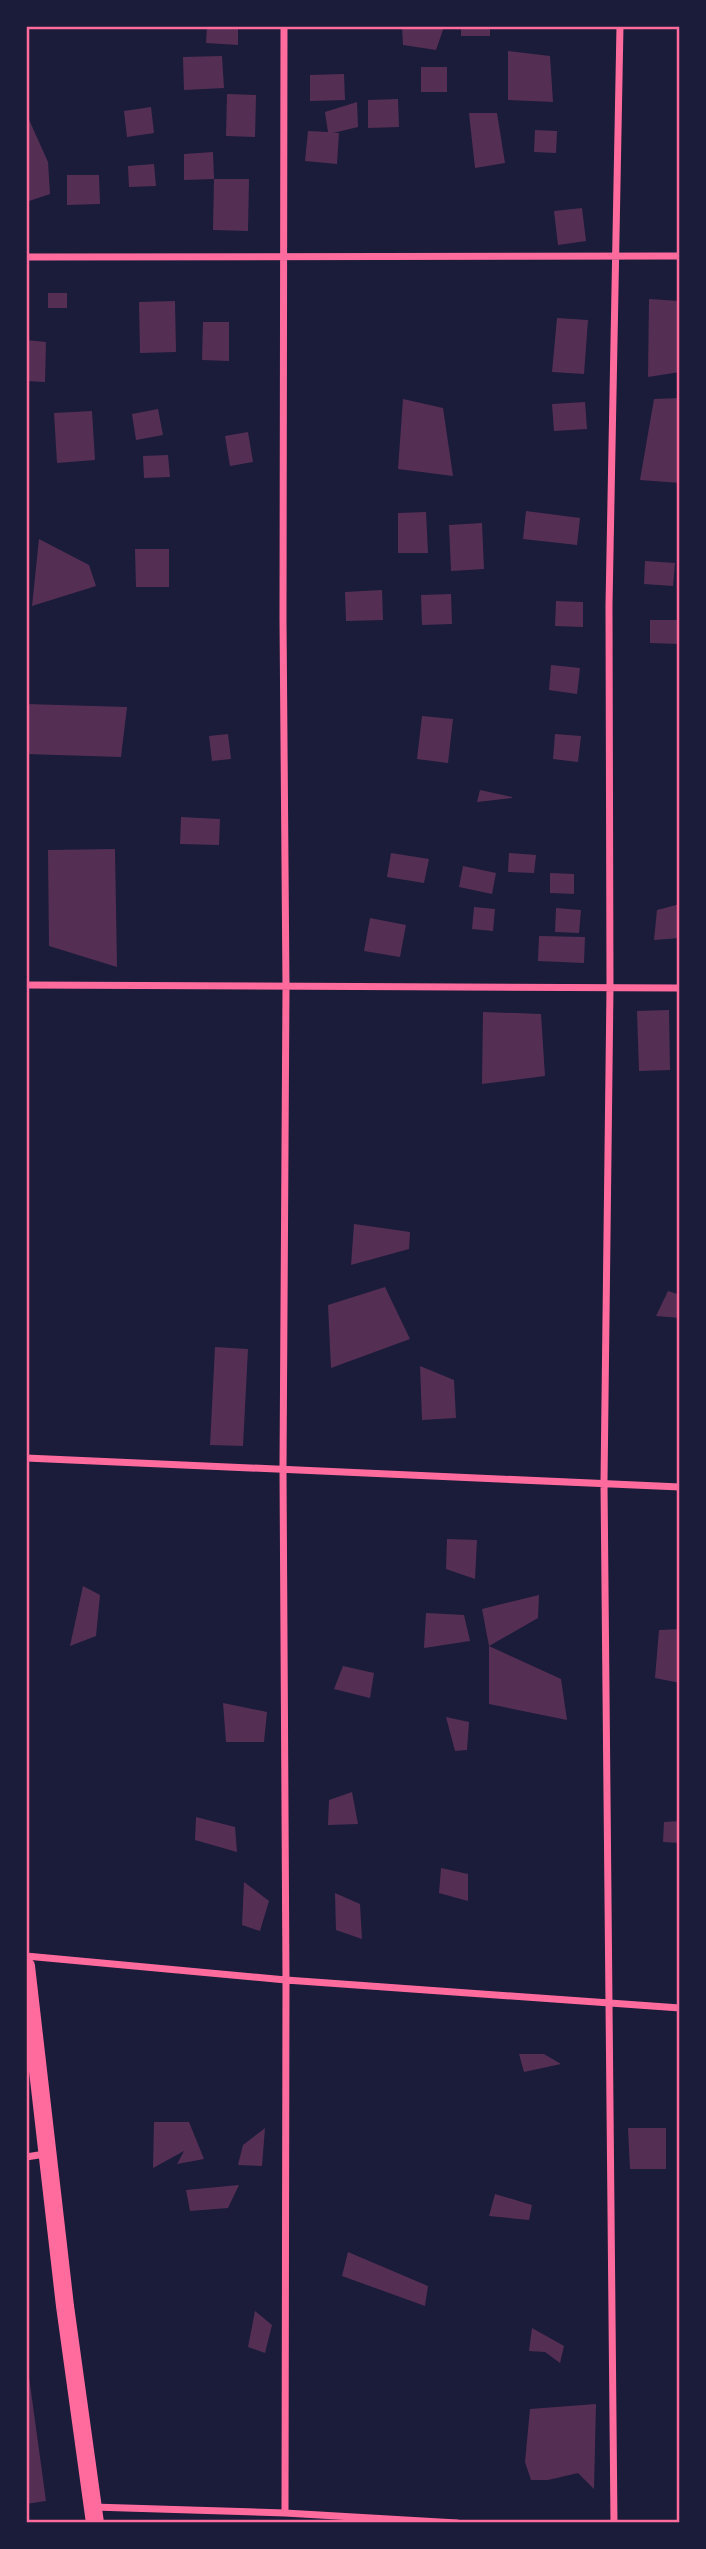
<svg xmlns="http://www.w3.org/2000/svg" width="706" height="2549" font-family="Manrope,sans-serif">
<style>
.building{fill:#542f53}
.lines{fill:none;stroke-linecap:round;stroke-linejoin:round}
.minor{stroke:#ff6b9d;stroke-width:7}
.primary{stroke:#ff6b9d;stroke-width:18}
.neatline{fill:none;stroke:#ff6b9d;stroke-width:2.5}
</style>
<rect width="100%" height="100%" fill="#1b1b3a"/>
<!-- building -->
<path class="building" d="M 207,26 L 238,26 L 238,45 L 206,43 Z
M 402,26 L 442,26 L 444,27 L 436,50 L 403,45 Z
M 461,26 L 490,26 L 490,36 L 461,36 Z
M 508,51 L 550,56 L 553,102 L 508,100 Z
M 222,56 L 224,88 L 184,90 L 183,57 Z
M 421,67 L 447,67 L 447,92 L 421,92 Z
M 344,74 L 345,100 L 310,101 L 310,75 Z
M 227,94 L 256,95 L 255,137 L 226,136 Z
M 398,99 L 399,127 L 368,128 L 368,100 Z
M 357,102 L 358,127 L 333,133 L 339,133 L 337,164 L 305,161 L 308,131 L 328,132 L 325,112 Z
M 151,107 L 154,133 L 127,137 L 124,111 Z
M 26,113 L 48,162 L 50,194 L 26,202 Z
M 469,113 L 497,113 L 505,163 L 475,168 Z
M 535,130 L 557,131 L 556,153 L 534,152 Z
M 213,152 L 214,179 L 184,180 L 184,154 Z
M 154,164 L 156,186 L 129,187 L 128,166 Z
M 67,175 L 99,175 L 100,204 L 67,205 Z
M 214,179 L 249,179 L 248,231 L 213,230 Z
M 582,208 L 586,241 L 558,245 L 554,211 Z
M 48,293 L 67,293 L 67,308 L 48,308 Z
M 649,299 L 680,301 L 680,372 L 648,377 Z
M 175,301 L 176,352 L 140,353 L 139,302 Z
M 557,318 L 588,320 L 584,374 L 552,372 Z
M 203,322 L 229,322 L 229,361 L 202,360 Z
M 26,340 L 46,342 L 45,382 L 26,381 Z
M 680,398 L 680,483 L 640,480 L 654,399 Z
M 403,399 L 443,408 L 453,476 L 398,469 Z
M 585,402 L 587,429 L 554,431 L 552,404 Z
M 158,409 L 163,435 L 136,440 L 132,414 Z
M 92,411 L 95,460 L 57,463 L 54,413 Z
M 248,432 L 253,462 L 230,466 L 225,436 Z
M 168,455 L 170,477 L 144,478 L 143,456 Z
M 526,511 L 580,518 L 577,545 L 523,539 Z
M 426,512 L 428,553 L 398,553 L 398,513 Z
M 482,523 L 484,569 L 451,571 L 449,525 Z
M 39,539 L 89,565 L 96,586 L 32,606 Z
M 135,549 L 169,549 L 169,587 L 136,587 Z
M 645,561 L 675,563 L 673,586 L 644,584 Z
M 382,590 L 383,620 L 346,621 L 345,592 Z
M 451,594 L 452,624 L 422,625 L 421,595 Z
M 556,601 L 583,602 L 583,627 L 555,626 Z
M 650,620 L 680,620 L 680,644 L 650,643 Z
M 551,665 L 580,668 L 577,694 L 549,690 Z
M 26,704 L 127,707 L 121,757 L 26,754 Z
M 422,716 L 453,719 L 448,763 L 417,759 Z
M 228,734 L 231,759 L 212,761 L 209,736 Z
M 555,734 L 581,736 L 578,762 L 553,759 Z
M 480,790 L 512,797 L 512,798 L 477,802 Z
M 181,817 L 220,819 L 219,845 L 180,844 Z
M 115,849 L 117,967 L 49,946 L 48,850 Z
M 391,853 L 429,859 L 424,883 L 387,877 Z
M 509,853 L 536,855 L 534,873 L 508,872 Z
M 463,866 L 496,873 L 492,894 L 459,887 Z
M 550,873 L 574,874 L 574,894 L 550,893 Z
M 680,904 L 680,938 L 654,940 L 657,910 Z
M 474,907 L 495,909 L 493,931 L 472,929 Z
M 556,908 L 581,910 L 579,933 L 555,932 Z
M 370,918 L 406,925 L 400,957 L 364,951 Z
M 539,936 L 585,937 L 584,963 L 538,961 Z
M 669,1010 L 670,1070 L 639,1071 L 637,1011 Z
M 483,1012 L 541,1014 L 545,1076 L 482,1084 Z
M 354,1224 L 410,1232 L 409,1249 L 351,1265 Z
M 385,1287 L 410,1339 L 331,1368 L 328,1305 Z
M 668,1291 L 680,1295 L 680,1318 L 656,1316 Z
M 215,1347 L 248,1349 L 243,1446 L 210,1445 Z
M 420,1366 L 454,1380 L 456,1418 L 422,1420 Z
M 447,1539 L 477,1540 L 475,1579 L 446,1569 Z
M 83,1586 L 100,1595 L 96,1636 L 70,1646 Z
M 539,1595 L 538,1618 L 489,1646 L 482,1609 Z
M 426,1613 L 464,1615 L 470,1641 L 424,1648 Z
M 680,1629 L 680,1683 L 655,1678 L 659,1630 Z
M 489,1646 L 561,1679 L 567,1720 L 489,1704 Z
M 343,1666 L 374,1673 L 370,1698 L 334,1689 Z
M 223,1703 L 267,1712 L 264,1742 L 226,1742 Z
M 446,1717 L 469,1722 L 467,1750 L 455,1751 Z
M 352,1792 L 358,1824 L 328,1825 L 329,1800 Z
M 196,1817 L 235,1827 L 237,1852 L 195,1840 Z
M 680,1821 L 680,1843 L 663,1842 L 664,1822 Z
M 441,1868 L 468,1874 L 468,1901 L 439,1893 Z
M 244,1882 L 269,1901 L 260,1931 L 242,1925 Z
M 335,1893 L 360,1904 L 362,1939 L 336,1930 Z
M 519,2054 L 544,2054 L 561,2064 L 524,2072 Z
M 154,2122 L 189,2122 L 204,2159 L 177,2164 L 184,2151 L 153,2168 Z
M 265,2128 L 262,2166 L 238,2165 L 243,2145 Z
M 628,2128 L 666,2128 L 666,2169 L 630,2169 Z
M 239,2185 L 228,2208 L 190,2211 L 186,2190 Z
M 495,2194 L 532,2205 L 529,2220 L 489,2216 Z
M 348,2252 L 428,2286 L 425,2306 L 342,2276 Z
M 255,2311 L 272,2325 L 265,2353 L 248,2347 Z
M 532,2328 L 564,2346 L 560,2363 L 545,2352 L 529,2351 Z
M 26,2376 L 29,2377 L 46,2501 L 26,2504 Z
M 596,2404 L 594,2489 L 578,2473 L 548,2480 L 531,2480 L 525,2462 L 530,2409 Z"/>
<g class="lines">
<!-- minor -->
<path class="minor" d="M 284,26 L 283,619 L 286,987 L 283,1469 L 286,1980 L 285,2513
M 26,257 L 680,256
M 26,985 L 680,988
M 26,1458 L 680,1487
M 26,1956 L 286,1980 L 680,2008
M 26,2157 L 45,2154
M 93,2507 L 285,2513 L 457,2523
M 614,2523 L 604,1483 L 610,988 L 609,605 L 620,26"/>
<!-- primary -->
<path class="primary" d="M 26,1966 L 65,2306 L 95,2523"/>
</g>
<!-- border -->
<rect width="706" height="2549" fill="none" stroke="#1b1b3a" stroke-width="56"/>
<rect x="28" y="28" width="650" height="2493" class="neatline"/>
</svg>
